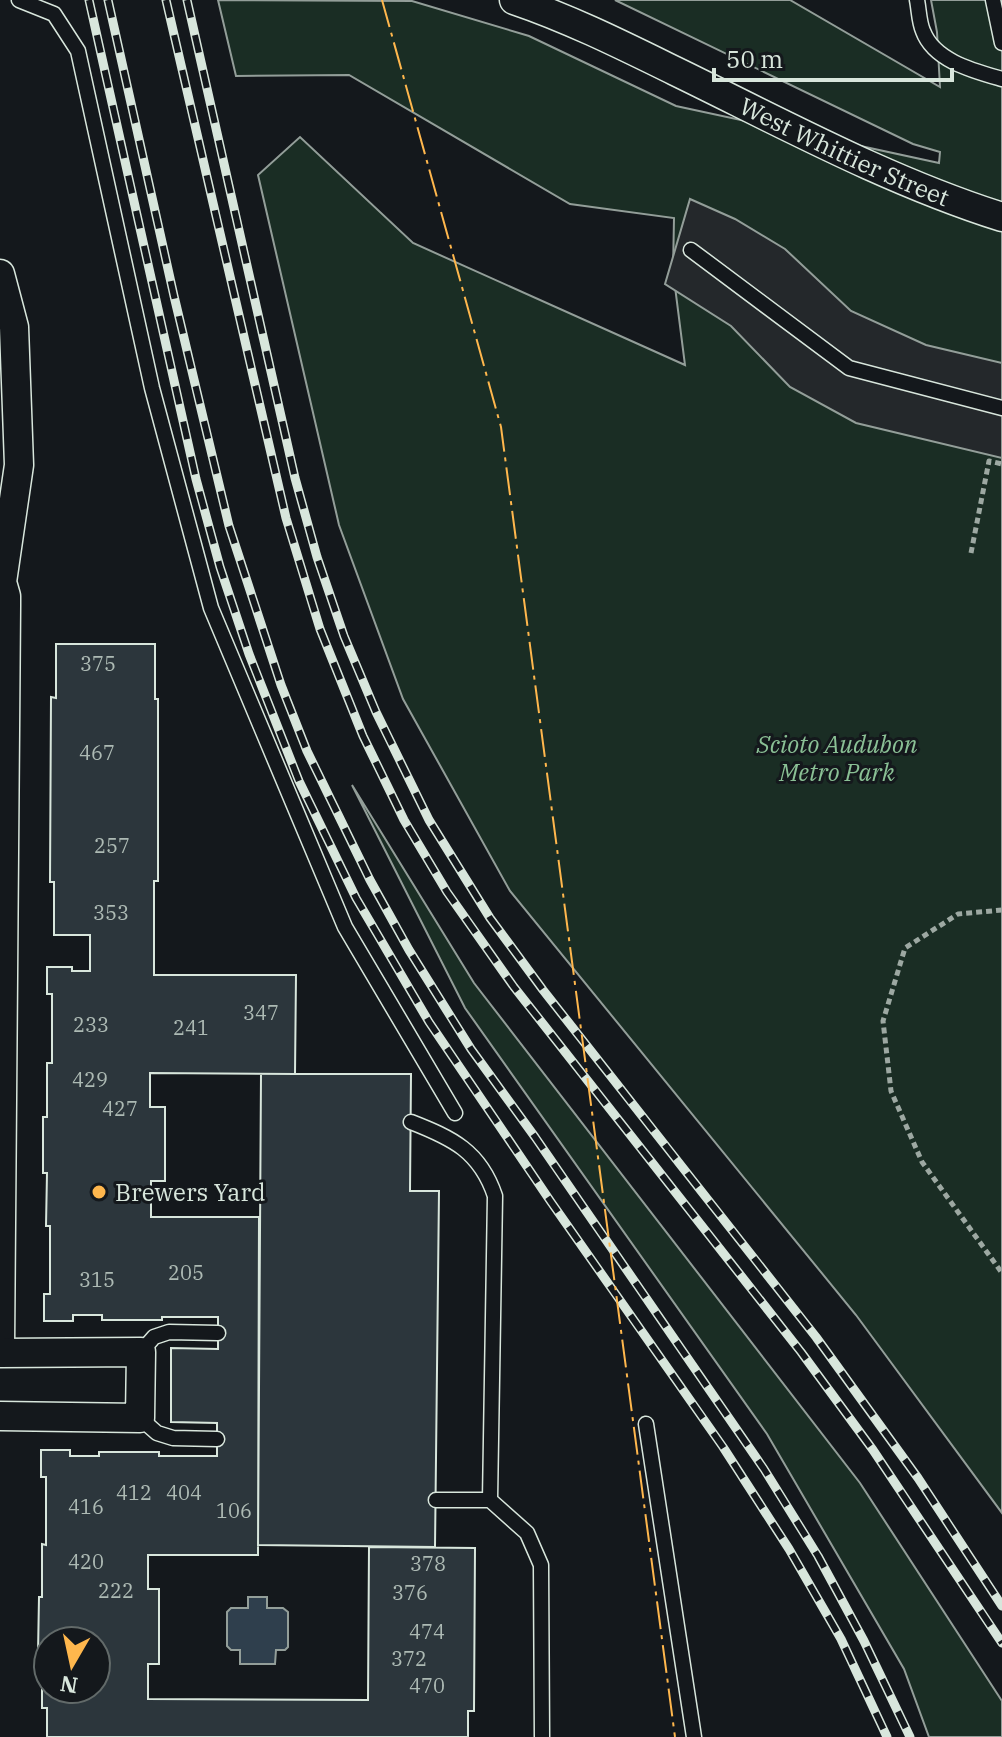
<svg xmlns="http://www.w3.org/2000/svg" width="1002" height="1737" font-family="'IBM Plex Serif',serif">
<style>
.green{fill:#1a2d24;stroke:#939e99;stroke-width:2}
.parking{fill:#24282b;stroke:#939e99;stroke-width:2}
.water{fill:#2f3f4d;stroke:#939e99;stroke-width:2}
.building{fill:#2c363c;stroke:#d8e6dc;stroke-width:2;fill-rule:evenodd}
.lines{fill:none;stroke-linecap:round;stroke-linejoin:round}
.lane-casing{stroke:#d8e6dc;stroke-width:17}
.street-casing{stroke:#d8e6dc;stroke-width:31}
.path{stroke:#9da8a2;stroke-width:5;stroke-dasharray:6 4;stroke-linecap:butt}
.lane{stroke:#14181c;stroke-width:14}
.street{stroke:#14181c;stroke-width:28}
.rail-casing{stroke:#d8e6dc;stroke-width:9}
.rail{stroke:#14181c;stroke-width:6;stroke-dasharray:18;stroke-linecap:butt}
.power{stroke:#ffb74d;stroke-width:2;stroke-dasharray:28 6 4 6;stroke-linecap:butt}
.poi-dot{fill:#ffb74d;stroke:#14181c;stroke-width:3}
.labels{text-anchor:middle;dominant-baseline:central;stroke-width:6;stroke-linejoin:round;paint-order:stroke}
.number-label{font-size:20px;fill:#adbab4}
.street-label{font-size:24px;fill:#d8e6dc;stroke:#14181c}
.park-label{font-size:24px;font-style:italic;fill:#8ac095;stroke:#14181c}
.poi-label{font-size:24px;fill:#d8e6dc;stroke:#14181c;text-anchor:start}
</style>
<rect width="100%" height="100%" fill="#14181c"/>
<!-- green -->
<path class="green" d="M 218,0 L 412,1 L 529,36 L 676,106 L 939,163 L 940,152 L 913,144 L 615,0 L 790,0 L 940,87 L 937,32 L 931,0 L 1002,0 L 1002,1513 L 856,1315 L 510,891 L 403,699 L 339,525 L 258,175 L 300,137 L 413,243 L 685,365 L 673,271 L 674,218 L 570,204 L 349,75 L 236,76 Z
M 352,785 L 474,983 L 860,1483 L 1002,1701 L 1002,1737 L 929,1737 L 904,1669 L 767,1434 L 465,1008 Z"/>
<!-- parking -->
<path class="parking" d="M 690,199 L 735,219 L 785,249 L 851,311 L 926,345 L 1002,363 L 1002,458 L 856,423 L 790,387 L 731,326 L 665,284 Z"/>
<!-- water -->
<path class="water" d="M 248,1597 L 267,1597 L 267,1608 L 283,1608 L 288,1612 L 288,1647 L 285,1650 L 276,1650 L 275,1664 L 240,1664 L 240,1650 L 231,1650 L 227,1646 L 227,1612 L 231,1608 L 248,1608 Z"/>
<!-- building -->
<path class="building" d="M 56,644 L 155,644 L 155,699 L 158,699 L 158,881 L 154,881 L 154,975 L 296,975 L 295,1074 L 150,1073 L 150,1107 L 165,1107 L 165,1181 L 151,1181 L 151,1217 L 259,1217 L 258,1555 L 148,1555 L 148,1589 L 159,1589 L 159,1664 L 148,1664 L 148,1699 L 368,1700 L 369,1547 L 475,1548 L 474,1711 L 468,1711 L 468,1737 L 47,1737 L 47,1708 L 42,1708 L 42,1654 L 38,1654 L 39,1597 L 42,1597 L 42,1544 L 46,1545 L 46,1477 L 41,1477 L 41,1450 L 70,1450 L 70,1456 L 99,1456 L 99,1452 L 159,1452 L 159,1456 L 217,1456 L 217,1423 L 171,1422 L 171,1348 L 218,1349 L 218,1317 L 162,1317 L 162,1320 L 102,1320 L 102,1315 L 73,1315 L 73,1321 L 44,1321 L 44,1294 L 50,1294 L 50,1226 L 46,1226 L 47,1173 L 43,1173 L 43,1117 L 47,1117 L 47,1063 L 52,1063 L 52,994 L 47,994 L 47,967 L 72,967 L 72,971 L 90,971 L 90,935 L 54,935 L 54,882 L 50,882 L 51,697 L 56,698 ZM 48,1641 L 96,1641 L 96,1689 L 48,1689 Z
M 261,1074 L 411,1074 L 410,1191 L 439,1191 L 435,1547 L 258,1545 Z"/>
<g class="lines">
<!-- lane casing -->
<g class="lane-casing">
<path id="lane" d="M 19,0 L 54,14 L 78,51 L 152,388 L 211,608 L 345,927 L 455,1113
M 917,0 C 919,10 919,22 923,31 C 934,61 974,71 1002,79
M 993,0 L 1002,43
M 691,250 L 849,368 L 1002,408
M 411,1122 C 452,1138 480,1151 495,1196 L 490,1500 L 527,1533 L 541,1565 L 542,1737
M 141,1352 L 154,1337 L 169,1332 L 218,1333
M 140,1418 L 157,1433 L 173,1438 L 217,1439
M 646,1424 L 694,1737
M 436,1500 L 490,1500"/>
</g>
<!-- street casing -->
<g class="street-casing">
<g id="street">
<path id="s1" d="M 514,0 C 570,19 622,45 675,71 C 782,123 888,181 1002,217"/>
<path d="M 0,274 L 14,327 L 19,465 L 2,582 L 6,596 L 6,606 L 0,1347"/>
<path d="M 0,1353 L 141,1352 L 140,1418 L 0,1416"/>
</g>
</g>
<!-- path -->
<path class="path" d="M 971,553 L 989,461 L 1002,464
M 1002,910 L 958,914 L 905,948 L 883,1021 L 891,1091 L 922,1162 L 1002,1273"/>
<!-- lane -->
<use href="#lane" class="lane"/>
<!-- street -->
<use href="#street" class="street"/>
<!-- rail casing -->
<g class="rail-casing">
<path id="rail" d="M 89,0 L 196,479 L 220,567 L 249,654 L 299,781 L 356,898 L 429,1022 L 551,1202 L 723,1447 L 789,1549 L 841,1639 L 887,1737
M 108,0 L 174,296 L 229,526 L 281,685 L 307,751 L 370,880 L 409,950 L 471,1049 L 535,1137 L 764,1469 L 818,1556 L 864,1641 L 910,1737
M 166,0 L 286,518 L 320,629 L 363,736 L 404,820 L 447,892 L 514,987 L 801,1352 L 873,1450 L 1002,1643
M 187,0 L 295,478 L 317,557 L 344,636 L 376,712 L 429,820 L 490,918 L 543,990 L 816,1337 L 918,1478 L 1002,1606"/>
</g>
<!-- rail -->
<use href="#rail" class="rail"/>
<!-- power -->
<path class="power" d="M 382,0 L 501,427 L 675,1737"/>
</g>
<!-- markers -->
<circle class="poi-dot" cx="99" cy="1192" r="8"/>
<g class="labels">
<!-- number labels -->
<g class="number-label">
<text x="98" y="663">375</text>
<text x="97" y="752">467</text>
<text x="112" y="845">257</text>
<text x="111" y="912">353</text>
<text x="261" y="1012">347</text>
<text x="91" y="1024">233</text>
<text x="191" y="1027">241</text>
<text x="90" y="1079">429</text>
<text x="120" y="1108">427</text>
<text x="186" y="1272">205</text>
<text x="97" y="1279">315</text>
<text x="134" y="1492">412</text>
<text x="184" y="1492">404</text>
<text x="86" y="1506">416</text>
<text x="234" y="1510">106</text>
<text x="86" y="1561">420</text>
<text x="428" y="1563">378</text>
<text x="116" y="1590">222</text>
<text x="410" y="1592">376</text>
<text x="427" y="1631">474</text>
<text x="409" y="1658">372</text>
<text x="427" y="1685">470</text>
</g>
<!-- street labels -->
<g class="street-label">
<text stroke="none"><textPath href="#s1" startOffset="364">West Whittier Street</textPath></text>
</g>
<!-- park labels -->
<g class="park-label">
<text x="837" y="744">Scioto Audubon<tspan x="837" dy="28">Metro Park</tspan></text>
</g>
<!-- poi labels -->
<g class="poi-label">
<text x="115" y="1192">Brewers Yard</text>
</g>
</g>
<!-- north arrow -->
<g transform="translate(72 1665) rotate(189)"><circle r="38" fill="#14181c" stroke="#626a69" stroke-width="2"/>
<path d="M0-6L14 30L0 20L-14 30Z" fill="#ffb74d"/>
<text y="-12" font-size="22" font-weight="bold" text-anchor="middle" fill="#d8e6dc">N</text>
</g>
<!-- scale -->
<path d="M714 68v12h238v-12" fill="none" stroke="#d8e6dc" stroke-width="4"/>
<text x="726" y="68" font-size="24" fill="#d8e6dc" stroke="#14181c" stroke-width="6" paint-order="stroke">50 m</text>
</svg>
